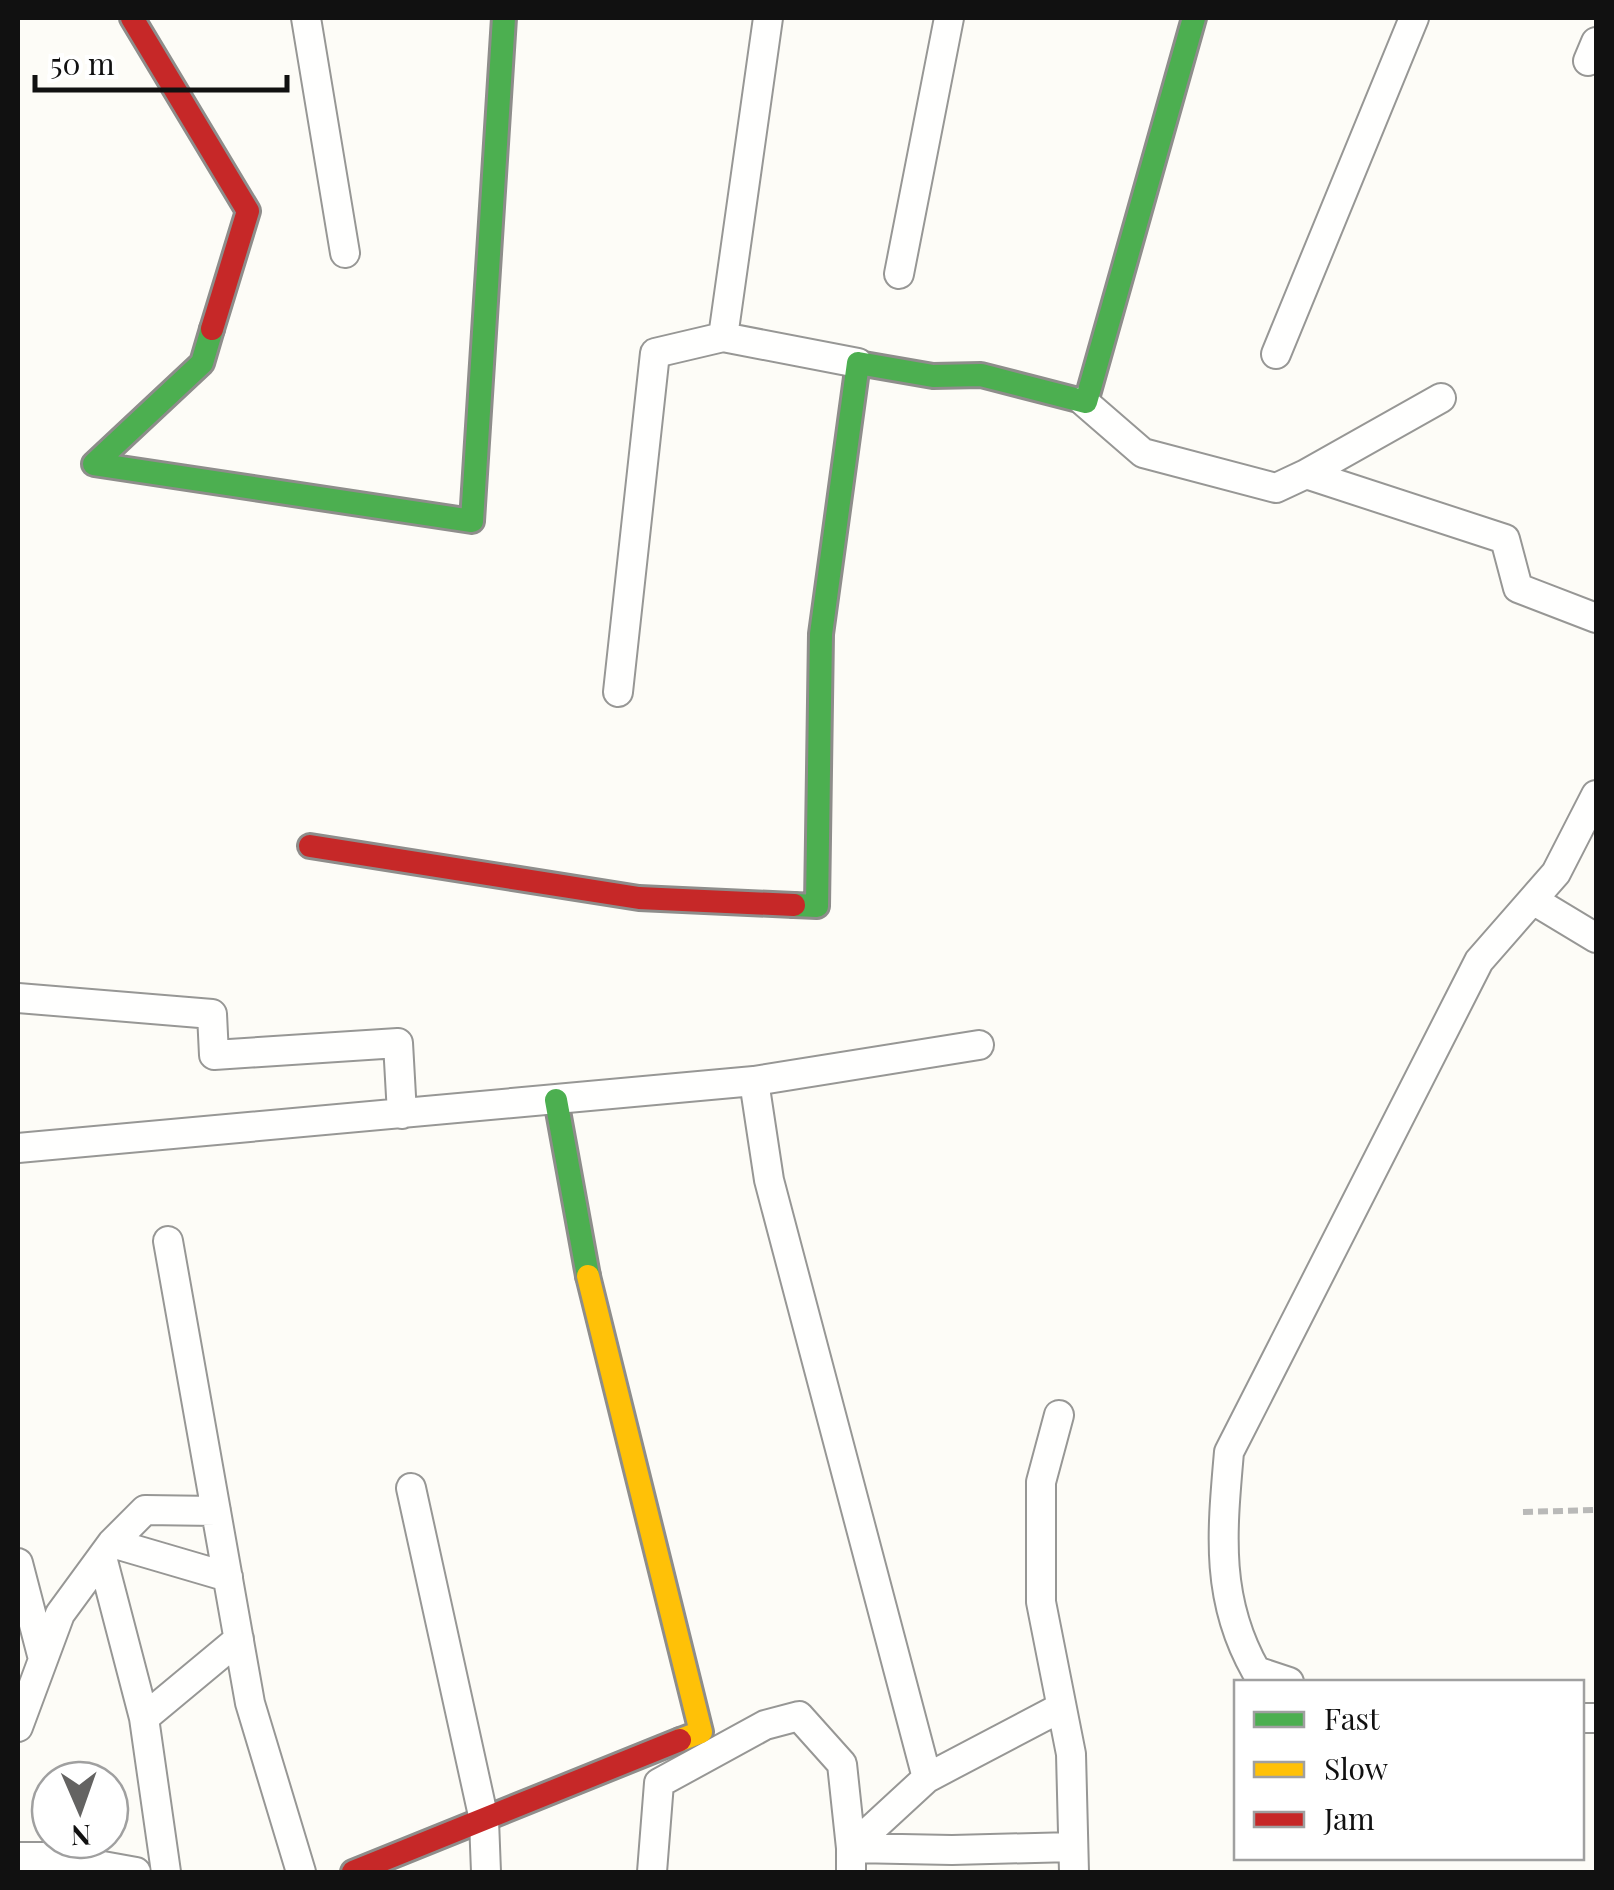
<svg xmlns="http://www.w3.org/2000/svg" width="1614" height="1890" font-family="'Playfair Display',serif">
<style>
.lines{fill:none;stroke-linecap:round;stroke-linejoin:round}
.street-casing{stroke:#979795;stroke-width:32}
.fast-casing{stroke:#8e8d8b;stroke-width:28}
.slow-casing{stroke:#8e8d8b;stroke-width:28}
.jam-casing{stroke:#8e8d8b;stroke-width:28}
.path{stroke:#b9b9b8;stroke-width:6;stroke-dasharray:10 5;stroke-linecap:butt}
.street{stroke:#fffffe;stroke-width:28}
.fast{stroke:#4caf50;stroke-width:22}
.slow{stroke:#ffc107;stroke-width:22}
.jam{stroke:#c62828;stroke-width:22}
</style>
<rect width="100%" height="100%" fill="#fdfcf7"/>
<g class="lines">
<!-- street casing -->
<g class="street-casing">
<path id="street" d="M 306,18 L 345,253
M 1588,61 L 1596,42
M 899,274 L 949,18
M 723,337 L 768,18
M 1276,354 L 1414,18
M 1083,401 L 1143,453 L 1276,488 L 1306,474 L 1505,539 L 1518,588 L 1596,618
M 1306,474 L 1441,398
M 618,692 L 655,353 L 723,337 L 858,363
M 1533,900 L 1596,938
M 18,998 L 212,1014 L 214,1055 L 398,1043 L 402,1114
M 754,1081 L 769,1180 L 927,1778
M 18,1148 L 754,1081 L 979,1045
M 168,1241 L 250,1703 L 301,1872
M 1059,1415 L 1041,1482 L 1041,1602 L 1071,1754 L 1074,1872
M 411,1488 L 484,1820 L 486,1872
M 112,1543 L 228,1577
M 102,1557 L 144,1718 L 166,1872
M 18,1563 L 43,1659
M 1289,1682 L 1256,1671 C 1215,1599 1222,1532 1229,1452 L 1479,961 L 1556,873 L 1596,795
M 144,1718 L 239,1639
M 1582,1718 L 1596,1718
M 18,1727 L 60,1614 L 112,1543 L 145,1510 L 216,1511
M 18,1857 L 53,1857 L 136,1872
M 652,1872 L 659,1783 L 765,1725 L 799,1716 L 842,1764 L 851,1848 L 952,1850 L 1073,1847
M 851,1872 L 851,1848 L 927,1778 L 1060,1708"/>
</g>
<!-- fast casing -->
<g class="fast-casing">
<path id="fast" d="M 212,329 L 202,363 L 94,464 L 472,521 L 504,18
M 794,905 L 817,906 L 821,634 L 858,363 L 933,376 L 981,375 L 1086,402 L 1194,18
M 556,1100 L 588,1276"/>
</g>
<!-- slow casing -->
<g class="slow-casing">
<path id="slow" d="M 588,1276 L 701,1732 L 680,1740"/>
</g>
<!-- jam casing -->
<g class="jam-casing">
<path id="jam" d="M 132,18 L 248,211 L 212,329
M 310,846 L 639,898 L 794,905
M 353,1872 L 680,1740"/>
</g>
<!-- path -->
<path class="path" d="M 1523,1512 L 1596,1510"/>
<!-- street -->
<use href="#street" class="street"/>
<!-- fast -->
<use href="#fast" class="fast"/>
<!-- slow -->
<use href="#slow" class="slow"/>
<!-- jam -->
<use href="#jam" class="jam"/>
</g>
<!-- border -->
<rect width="1614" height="1890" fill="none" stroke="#111111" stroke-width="40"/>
<!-- legend -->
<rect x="1234" y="1680" width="350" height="180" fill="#ffffff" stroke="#a0a0a0" stroke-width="2.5"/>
<rect x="1254" y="1712" width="50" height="15" fill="#4caf50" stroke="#a0a0a0" stroke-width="2.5"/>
<text x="1324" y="1730" font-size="30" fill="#111111">Fast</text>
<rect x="1254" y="1762" width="50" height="15" fill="#ffc107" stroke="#a0a0a0" stroke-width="2.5"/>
<text x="1324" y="1780" font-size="30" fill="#111111">Slow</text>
<rect x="1254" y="1812" width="50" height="15" fill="#c62828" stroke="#a0a0a0" stroke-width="2.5"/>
<text x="1324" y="1830" font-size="30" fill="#111111">Jam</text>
<!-- north arrow -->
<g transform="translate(80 1810) rotate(178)"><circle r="48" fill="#ffffff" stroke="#a0a0a0" stroke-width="2.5"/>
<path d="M0-8L18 38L0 25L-18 38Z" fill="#646362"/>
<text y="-15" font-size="28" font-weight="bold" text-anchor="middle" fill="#111111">N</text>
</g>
<!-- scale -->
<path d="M35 75v15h252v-15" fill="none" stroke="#111111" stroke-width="5"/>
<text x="50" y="75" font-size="30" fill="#111111" stroke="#ffffff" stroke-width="8" paint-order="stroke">50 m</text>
</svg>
